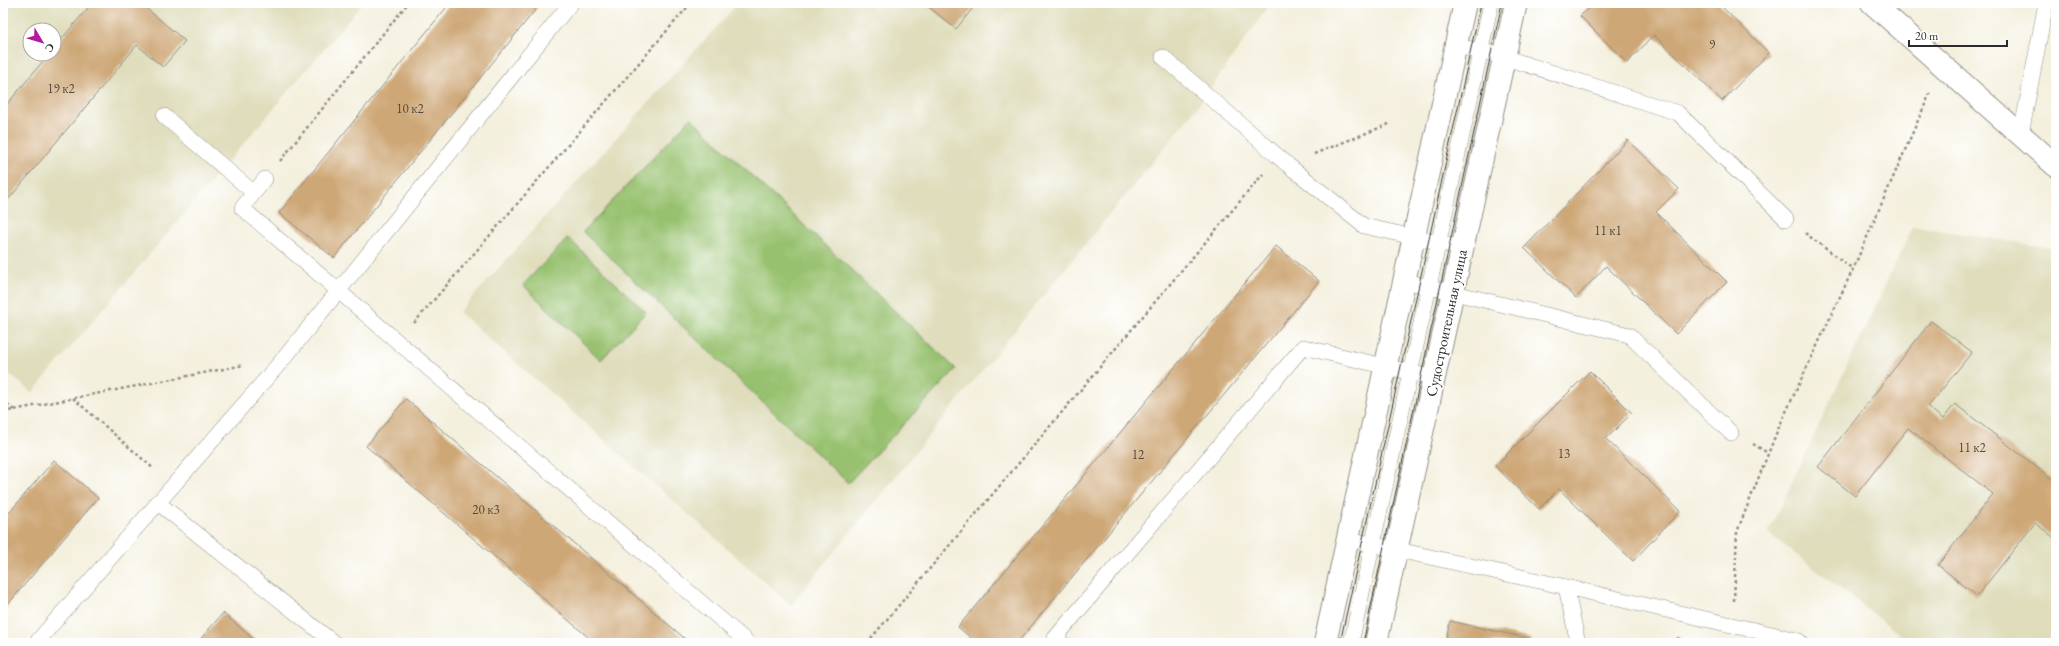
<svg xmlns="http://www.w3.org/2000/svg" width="2059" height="646" font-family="'EB Garamond',serif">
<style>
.built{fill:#dfddbb;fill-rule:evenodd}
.grass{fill:#97c16e;stroke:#61764c}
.building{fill:#cea777}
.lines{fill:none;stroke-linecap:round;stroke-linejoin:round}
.service-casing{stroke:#908e84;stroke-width:16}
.minor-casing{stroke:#908e84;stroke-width:24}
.tertiary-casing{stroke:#908e84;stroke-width:24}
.path{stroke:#908e84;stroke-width:2.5;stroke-dasharray:3 3;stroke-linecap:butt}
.service{stroke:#fff;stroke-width:15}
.minor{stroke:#fff;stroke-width:22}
.tertiary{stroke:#fff;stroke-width:22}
.tram{stroke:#2b2b2b;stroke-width:1}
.labels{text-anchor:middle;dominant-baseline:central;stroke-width:3.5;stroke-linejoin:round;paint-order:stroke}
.number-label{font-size:13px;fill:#544a3e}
.street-label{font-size:15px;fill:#2b2b2b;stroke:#fff}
</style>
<rect width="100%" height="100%" fill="#fff"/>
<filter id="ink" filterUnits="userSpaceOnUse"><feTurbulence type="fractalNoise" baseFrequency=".025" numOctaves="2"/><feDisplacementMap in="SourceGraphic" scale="8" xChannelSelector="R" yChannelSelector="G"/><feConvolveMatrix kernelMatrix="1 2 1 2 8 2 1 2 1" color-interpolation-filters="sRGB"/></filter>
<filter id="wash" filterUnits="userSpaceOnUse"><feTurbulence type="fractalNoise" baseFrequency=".012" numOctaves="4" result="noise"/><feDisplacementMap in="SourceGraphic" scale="16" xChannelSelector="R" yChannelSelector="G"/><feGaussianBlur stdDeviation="0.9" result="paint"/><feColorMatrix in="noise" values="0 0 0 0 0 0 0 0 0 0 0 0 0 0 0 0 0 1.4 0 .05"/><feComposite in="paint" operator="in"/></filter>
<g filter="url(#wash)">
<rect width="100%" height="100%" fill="#f4f0de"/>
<!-- built -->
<path class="built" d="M 3,3 L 363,3 L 32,393 L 3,368 ZM 30,30 L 54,30 L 54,54 L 30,54 Z
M 738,3 L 1271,3 L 1199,105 L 791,605 L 459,312 Z
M 1913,226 L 2056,249 L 2056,643 L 1911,643 L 1768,533 Z"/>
<!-- grass -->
<path class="grass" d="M 691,118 L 956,369 L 848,483 L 583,232 Z
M 568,238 L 646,312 L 601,360 L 523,285 Z"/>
<g id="blocks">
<!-- building -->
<path class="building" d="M 92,3 L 140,3 L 185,41 L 163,67 L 137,45 L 3,206 L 3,109 L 49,54 L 54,54 L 54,48 Z
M 450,3 L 541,3 L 334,258 L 279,213 Z
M 924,3 L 977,3 L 956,29 Z
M 1594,3 L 1718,3 L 1769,53 L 1722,101 L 1654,35 L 1627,63 L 1580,16 Z
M 1628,140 L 1679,189 L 1656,212 L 1727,282 L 1676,334 L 1606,266 L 1576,298 L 1524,248 Z
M 1276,246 L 1319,281 L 1017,643 L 977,643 L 958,627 Z
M 1931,321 L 1972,352 L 1928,407 L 1943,419 L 1955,404 L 2056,482 L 2056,539 L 2035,523 L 1977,596 L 1938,565 L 1993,494 L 1908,428 L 1855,496 L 1818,467 Z
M 1590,371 L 1632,413 L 1606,439 L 1680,511 L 1633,561 L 1559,489 L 1539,509 L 1495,466 Z
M 406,399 L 570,540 L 690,643 L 595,643 L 366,446 Z
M 54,460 L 98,498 L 3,610 L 3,520 Z
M 223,613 L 249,635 L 258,643 L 197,643 Z
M 1450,621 L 1531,639 L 1530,643 L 1445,643 Z
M 1678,637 L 1685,643 L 1673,643 Z"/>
</g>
</g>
<g filter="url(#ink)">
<use href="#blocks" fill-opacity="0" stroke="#908e84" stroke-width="1"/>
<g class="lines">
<!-- service casing -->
<g class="service-casing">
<path id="service" d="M 1456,46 L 1491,53 L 1678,113 L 1786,219
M 1163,57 L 1288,165 L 1364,226 L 1463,248
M 164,116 L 254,193
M 2021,134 L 2046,3
M 265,179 L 242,208 L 746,641
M 1405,281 L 1629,335 L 1731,433
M 157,502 L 334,643
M 1348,539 L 1566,587 L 1578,643
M 1566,587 L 1797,640 L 1801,643
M 36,643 L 285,357 L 571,3
M 1062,643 L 1055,638 L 1303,347 L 1434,378
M 1351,643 L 1491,3"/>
</g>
<!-- minor casing -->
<g class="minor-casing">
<path id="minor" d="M 1872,3 L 2056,166"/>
</g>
<!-- tertiary casing -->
<g class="tertiary-casing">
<path id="tertiary" d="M 1325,643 L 1465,3
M 1376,643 L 1516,3"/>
</g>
<!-- path -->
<path class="path" d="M 1314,154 L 1389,124
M 280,161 L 408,3
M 1805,233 L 1853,269
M 414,323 L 691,3
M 73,398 L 154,469
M 3,400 L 14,410
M 3,412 L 244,365
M 1753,444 L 1768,453
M 1734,601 L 1737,532 L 1778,429 L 1853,269 L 1930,93
M 867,643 L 1263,174"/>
<!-- service -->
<use href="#service" class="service"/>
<!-- minor -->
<use href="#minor" class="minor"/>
<!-- tertiary -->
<use href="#tertiary" class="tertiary"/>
<!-- tram -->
<path class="tram" d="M 1340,643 L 1481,3
M 1363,643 L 1502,3"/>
</g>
</g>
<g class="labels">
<!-- number labels -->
<g class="number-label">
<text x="1712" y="44">9</text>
<text x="61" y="88">19 к2</text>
<text x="410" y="108">10 к2</text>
<text x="1608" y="230">11 к1</text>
<text x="1972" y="447">11 к2</text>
<text x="1564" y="453">13</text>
<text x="1138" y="454">12</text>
<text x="486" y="509">20 к3</text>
</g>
<!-- street labels -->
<g class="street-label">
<text transform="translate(1446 323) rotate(-78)">Судостроительная улица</text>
</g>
</g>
<!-- margin -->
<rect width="2059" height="646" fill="none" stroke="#fff" stroke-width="16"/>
<!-- north arrow -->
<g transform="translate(42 42) rotate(128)"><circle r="19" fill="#ffffff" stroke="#aaaaaa"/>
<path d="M0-3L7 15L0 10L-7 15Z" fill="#b5179e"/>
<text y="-6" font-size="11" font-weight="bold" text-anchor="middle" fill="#2b2b2b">С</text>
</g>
<!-- scale -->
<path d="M1909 40v6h98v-6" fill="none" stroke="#2b2b2b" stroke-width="2"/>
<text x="1915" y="40" font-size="12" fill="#2b2b2b" stroke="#ffffff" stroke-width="3" paint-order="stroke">20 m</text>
</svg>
